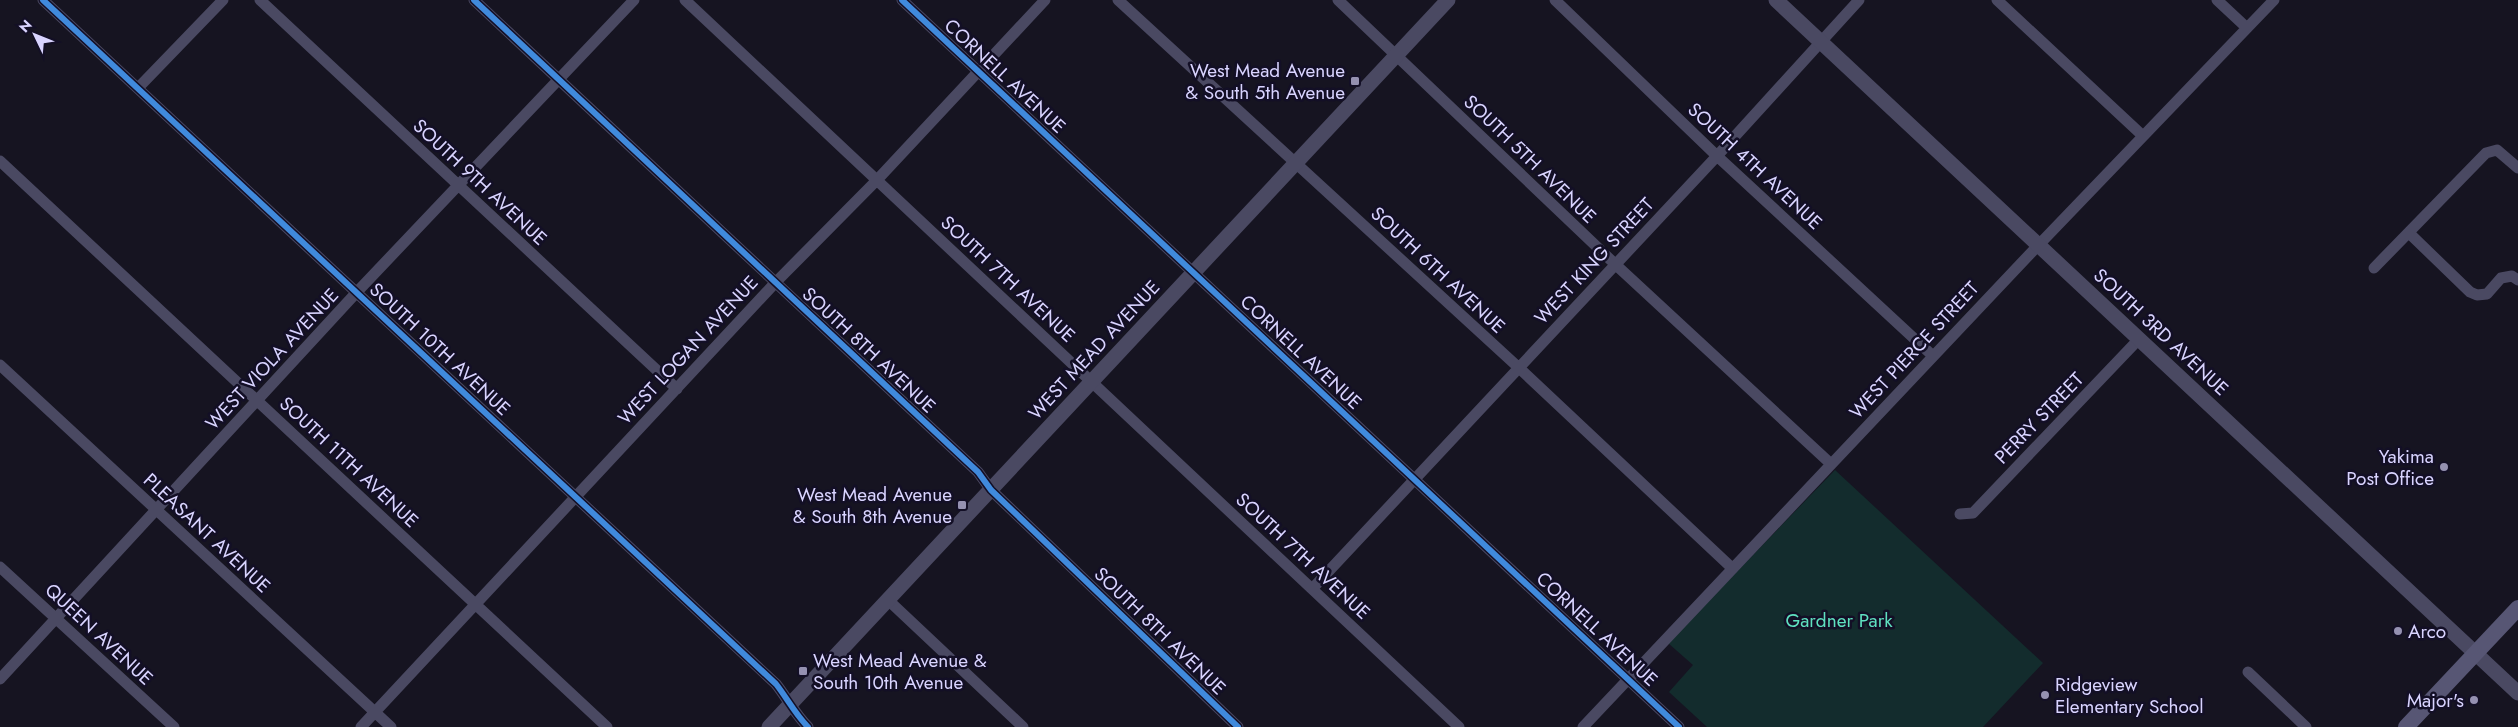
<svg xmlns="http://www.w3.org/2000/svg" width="2518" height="727" font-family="Jost,sans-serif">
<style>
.green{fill:#132c2d}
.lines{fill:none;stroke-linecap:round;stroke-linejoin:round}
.minor{stroke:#4a4962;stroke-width:11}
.tertiary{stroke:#4a4962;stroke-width:15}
.secondary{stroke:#575674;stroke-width:16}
.cycleway-casing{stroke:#130f26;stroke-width:9}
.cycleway{stroke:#408adc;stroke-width:6}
.poi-dot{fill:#9591b1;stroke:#130f26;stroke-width:2}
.labels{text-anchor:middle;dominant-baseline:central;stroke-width:5;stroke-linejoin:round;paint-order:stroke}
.poi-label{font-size:19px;fill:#d9d4ff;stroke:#130f26;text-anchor:end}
.street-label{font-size:19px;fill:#d9d4ff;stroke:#130f26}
.park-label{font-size:19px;fill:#5fe0c0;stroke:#130f26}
</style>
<rect width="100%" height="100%" fill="#161421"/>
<!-- green -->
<path class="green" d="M 1835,470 L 2043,663 L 1983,727 L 1707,727 L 1669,692 L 1693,665 L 1668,643 Z"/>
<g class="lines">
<!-- minor -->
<path class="minor" d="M 43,0 L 776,684 C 787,698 795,714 808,727
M 260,0 L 677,389
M 474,0 L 978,472 L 991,490 L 1238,727
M 685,0 L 1459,727
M 902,0 L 1679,727
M 1118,0 L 1518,367 L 1732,568
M 1338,0 L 1616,265 L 1831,464
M 1555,0 L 1717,156 L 1933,356
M 1997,0 L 2143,136
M 2217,0 L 2247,28
M 138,88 L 223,0
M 0,161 L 607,727
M 2409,233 L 2470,292 L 2477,295 L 2487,294 L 2501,278 L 2512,276 L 2518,280
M 2374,268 L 2486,153 L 2497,150 L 2518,168
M 0,365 L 391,727
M 1960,514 L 1973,513 L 2139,339
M 0,567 L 174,727
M 1312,589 L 1717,156 L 1859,0
M 887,599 L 1023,727
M 2248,672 L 2306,727
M 0,679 L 356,293 L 634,0
M 361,727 L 775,283 L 877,180 L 1045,0
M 1583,727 L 2029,255 L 2274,0"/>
<!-- tertiary -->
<path class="tertiary" d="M 1776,0 L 2518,693
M 769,727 L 1448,0"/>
<!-- secondary -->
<path class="secondary" d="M 2406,727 L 2518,608"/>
<!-- cycleway casing -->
<g class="cycleway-casing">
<path id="cycleway" d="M 43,0 L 776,684 C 787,698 795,714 808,727
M 474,0 L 978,472 L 991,490 L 1238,727
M 902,0 L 1679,727"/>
</g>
<!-- cycleway -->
<use href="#cycleway" class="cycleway"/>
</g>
<!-- markers -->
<g class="poi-dot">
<rect x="1350" y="76" width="10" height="10" rx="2.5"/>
<circle cx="2444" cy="467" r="5"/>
<rect x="957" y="500" width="10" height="10" rx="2.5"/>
<circle cx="2398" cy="631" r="5"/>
<rect x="798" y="666" width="10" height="10" rx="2.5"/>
<circle cx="2045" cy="695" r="5"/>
<circle cx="2474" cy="700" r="5"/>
</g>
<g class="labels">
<!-- poi labels -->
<g class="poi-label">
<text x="1345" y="70">West Mead Avenue<tspan x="1345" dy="22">&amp; South 5th Avenue</tspan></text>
<text x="2434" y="456">Yakima<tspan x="2434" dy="22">Post Office</tspan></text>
<text x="952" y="494">West Mead Avenue<tspan x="952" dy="22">&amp; South 8th Avenue</tspan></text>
<text x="2408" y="631" text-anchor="start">Arco</text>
<text x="813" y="660" text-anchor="start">West Mead Avenue &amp;<tspan x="813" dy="22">South 10th Avenue</tspan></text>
<text x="2055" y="684" text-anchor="start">Ridgeview<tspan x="2055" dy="22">Elementary School</tspan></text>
<text x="2464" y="700">Major's</text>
</g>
<!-- street labels -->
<g class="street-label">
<text transform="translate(1005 76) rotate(43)">CORNELL AVENUE</text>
<text transform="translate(1530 159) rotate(44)">SOUTH 5TH AVENUE</text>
<text transform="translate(1755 166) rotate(43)">SOUTH 4TH AVENUE</text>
<text transform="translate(480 182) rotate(43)">SOUTH 9TH AVENUE</text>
<text transform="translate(1594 261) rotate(-47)">WEST KING STREET</text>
<text transform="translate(1438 270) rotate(43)">SOUTH 6TH AVENUE</text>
<text transform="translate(1008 279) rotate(43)">SOUTH 7TH AVENUE</text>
<text transform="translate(2161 332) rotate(43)">SOUTH 3RD AVENUE</text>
<text transform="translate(440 349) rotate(43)">SOUTH 10TH AVENUE</text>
<text transform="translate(688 350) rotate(-47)">WEST LOGAN AVENUE</text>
<text transform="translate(869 350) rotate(43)">SOUTH 8TH AVENUE</text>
<text transform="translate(1094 350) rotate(-47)">WEST MEAD AVENUE</text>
<text transform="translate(1914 350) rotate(-47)">WEST PIERCE STREET</text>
<text transform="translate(1301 352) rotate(43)">CORNELL AVENUE</text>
<text transform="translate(272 359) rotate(-47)">WEST VIOLA AVENUE</text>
<text transform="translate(2039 418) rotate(-46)">PERRY STREET</text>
<text transform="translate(349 462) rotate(43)">SOUTH 11TH AVENUE</text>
<text transform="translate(207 533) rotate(43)">PLEASANT AVENUE</text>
<text transform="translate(1303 556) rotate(43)">SOUTH 7TH AVENUE</text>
<text transform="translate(1597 629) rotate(43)">CORNELL AVENUE</text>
<text transform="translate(1160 631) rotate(44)">SOUTH 8TH AVENUE</text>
<text transform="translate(99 634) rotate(43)">QUEEN AVENUE</text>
</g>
<!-- park labels -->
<g class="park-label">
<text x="1839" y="620">Gardner Park</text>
</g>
</g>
<!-- north arrow -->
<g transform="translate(35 35) rotate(313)" stroke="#130f26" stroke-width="4" paint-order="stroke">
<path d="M0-4L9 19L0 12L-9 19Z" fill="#d9d4ff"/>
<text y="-8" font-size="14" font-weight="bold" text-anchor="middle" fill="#d9d4ff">N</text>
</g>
</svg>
